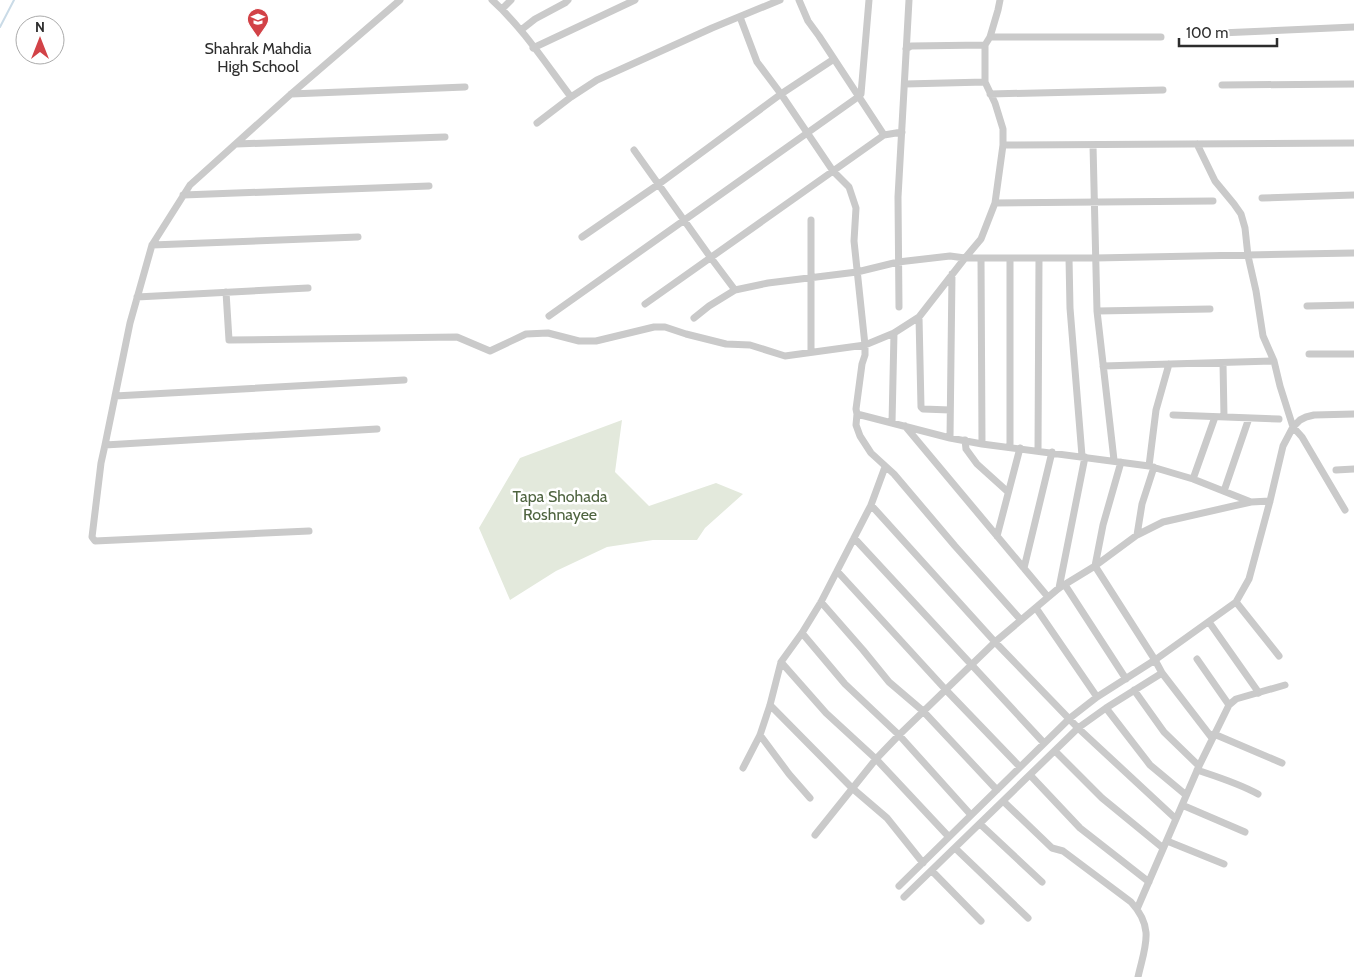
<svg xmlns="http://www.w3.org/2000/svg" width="1354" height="977" font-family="Cabin,sans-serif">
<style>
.green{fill:#e3e9dc}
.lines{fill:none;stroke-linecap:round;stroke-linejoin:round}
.stream{stroke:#cadbe7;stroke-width:2}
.minor{stroke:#cacaca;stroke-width:7}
.labels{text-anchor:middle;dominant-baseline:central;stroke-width:5;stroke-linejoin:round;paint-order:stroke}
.poi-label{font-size:16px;fill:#2d2d2d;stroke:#fff}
.park-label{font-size:16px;fill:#4f6440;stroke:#fff}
</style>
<rect width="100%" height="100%" fill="#fff"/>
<!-- green -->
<path class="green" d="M 622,420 L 615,472 L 649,506 L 716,483 L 743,494 L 705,528 L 697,540 L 653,540 L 607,547 L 556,571 L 510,600 L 479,528 L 520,458 Z"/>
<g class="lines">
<!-- stream -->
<path class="stream" d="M 0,27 L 14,0"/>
<!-- minor -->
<path class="minor" d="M 492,0 C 523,28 546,64 571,97
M 799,0 L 808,21 L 819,36 L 884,135
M 502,9 L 511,0
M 740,17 L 757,62 L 781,94 L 833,171 L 849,187 L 856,208 L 854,241 L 865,345 L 865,355 L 862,364 L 856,409 L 857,414 L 856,425 L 860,436 L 871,453 L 894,474 L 955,546 L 1021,620
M 521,30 L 535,19 L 565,3 L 568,0
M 1220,33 L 1354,27
M 990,37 L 1161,37
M 533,48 L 635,0
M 906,49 L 911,46 L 985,45
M 905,84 L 985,82
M 1222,85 L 1354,84
M 291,94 L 465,87
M 990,94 L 1163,90
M 537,123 L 571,97 L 597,80 L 712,28 L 780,0
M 236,144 L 445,137
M 1197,144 L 1215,181 L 1234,204 L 1241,214 L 1245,228 L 1248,256 L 1256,291 L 1263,336 L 1274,361 L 1280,386 L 1293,427 L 1302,437 L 1345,510
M 1003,145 L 1354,143
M 1093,145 L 1097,311 L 1114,460
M 634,150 L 711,258 L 735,290
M 183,195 L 429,186
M 1262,198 L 1354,195
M 995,203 L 1213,201
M 811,220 L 811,352
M 582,237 L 659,184 L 781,94 L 834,59
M 152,245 L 358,237
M 981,258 L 982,444
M 1069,258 L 1070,308 L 1082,456
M 226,292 L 229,340 L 457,337 L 490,351 L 526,334 L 548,333 L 579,341 L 596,341 L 654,327 L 665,327 L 686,334 L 726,344 L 750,345 L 785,356 L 865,345 L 894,333 L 919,317 L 965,258 L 1095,258 L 1354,253
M 137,297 L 308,288
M 645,304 L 884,135 L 902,132
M 1307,306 L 1354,305
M 899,307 L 898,197 L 909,0
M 1097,311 L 1210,309
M 549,316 L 858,97 L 861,94 L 869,0
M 919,317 L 921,407 L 923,409 L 950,410
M 694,318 L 709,306 L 735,290 L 768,283 L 857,272 L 898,262 L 950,256 L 965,258 L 981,239 L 995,203 L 1003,145 L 1003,129 L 995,103 L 985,82 L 985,45 L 990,37 L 998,10 L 1000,0
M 1309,354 L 1354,354
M 1223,363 L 1224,417
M 1103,366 L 1274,361
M 115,396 L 404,380
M 857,414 L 950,438 L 982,444 L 1149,466 L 1193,479 L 1251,502
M 1173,415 L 1279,419
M 892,423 L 894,333
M 905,426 L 1048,597
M 950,438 L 952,274
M 965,440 L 966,449 L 977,464 L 1008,492
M 105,445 L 377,429
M 1010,447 L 1010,258
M 1038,451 L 1039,258
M 1121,462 L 1103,525 L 1095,566 L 1155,660 L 1162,673 L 1212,738
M 1149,466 L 1156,410 L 1169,364
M 1336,470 L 1354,469
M 1193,479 L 1215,417
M 1224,491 L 1249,418
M 871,505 L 995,642 L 1078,728 L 1176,819
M 309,531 L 95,541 L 92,537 L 101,463 L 105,445 L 130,323 L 152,245 L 190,185 L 291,94 L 400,0
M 1137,535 L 1142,504 L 1154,467
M 997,536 L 1020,448
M 854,538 L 1044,743
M 1024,568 L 1052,452
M 837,571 L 945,689 L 1020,767
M 1065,585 L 1126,679
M 1059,588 L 1085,457
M 821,602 L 863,650 L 889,682 L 923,711 L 997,790
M 1236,602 L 1279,656
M 1036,608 L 1097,697
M 1209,622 L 1259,693
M 802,633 L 845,684 L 899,735 L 971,815
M 1197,659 L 1229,705
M 781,662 L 826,713 L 876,759 L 949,837
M 1134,690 L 1164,732 L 1199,766
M 770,705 L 852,788 L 887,818 L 923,863
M 1106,708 L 1150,765 L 1186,795
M 1214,734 L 1282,763
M 760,735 L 789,774 L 810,798
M 1055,751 L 1102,798 L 1163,848
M 743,768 L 760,735 L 770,705 L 781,662 L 802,633 L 821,602 L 871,505 L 885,467
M 1197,770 C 1218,777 1238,783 1258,794
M 1030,775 L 1080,828 L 1149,882
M 1003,801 L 1052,848 L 1063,851 L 1131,902 C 1155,928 1145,946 1138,977
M 1182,805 L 1245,832
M 980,824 L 1042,882
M 815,835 L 876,759 L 899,735 L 995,642 L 1059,588 L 1095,566 L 1137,535 L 1163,522 L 1251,502 L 1270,501
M 1167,841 L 1224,864
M 955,848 L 1028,918
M 932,871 L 981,921
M 899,886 L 1070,718 L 1097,697 L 1155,660 L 1236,602 L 1249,579 L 1270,501 L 1283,446 L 1293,427 L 1300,420 L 1306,417 L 1314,415 L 1354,414
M 904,897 L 1078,728 L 1106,708 L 1162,673
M 1137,909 L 1199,766 L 1229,705 L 1236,699 L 1285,685"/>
</g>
<!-- icons -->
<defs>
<g id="school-pin" transform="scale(1.125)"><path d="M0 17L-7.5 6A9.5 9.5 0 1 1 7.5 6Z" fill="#d24247" stroke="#fff"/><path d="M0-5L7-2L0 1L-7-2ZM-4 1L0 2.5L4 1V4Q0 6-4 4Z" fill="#fff"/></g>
</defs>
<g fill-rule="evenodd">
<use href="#school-pin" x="258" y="19"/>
</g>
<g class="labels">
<!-- poi labels -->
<g class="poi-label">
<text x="258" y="48">Shahrak Mahdia<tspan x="258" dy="18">High School</tspan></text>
</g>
<!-- park labels -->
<g class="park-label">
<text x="560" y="496">Tapa Shohada<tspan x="560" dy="18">Roshnayee</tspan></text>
</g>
</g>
<!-- north arrow -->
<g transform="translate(40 40)"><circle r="24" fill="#ffffff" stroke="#ababab"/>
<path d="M0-4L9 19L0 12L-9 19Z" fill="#d24247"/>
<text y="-8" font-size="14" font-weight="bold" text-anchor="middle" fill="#2d2d2d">N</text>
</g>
<!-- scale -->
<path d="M1179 38v8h98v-8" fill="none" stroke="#2d2d2d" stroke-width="2.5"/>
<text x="1186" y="38" font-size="15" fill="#2d2d2d" stroke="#ffffff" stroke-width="4" paint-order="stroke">100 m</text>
</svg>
